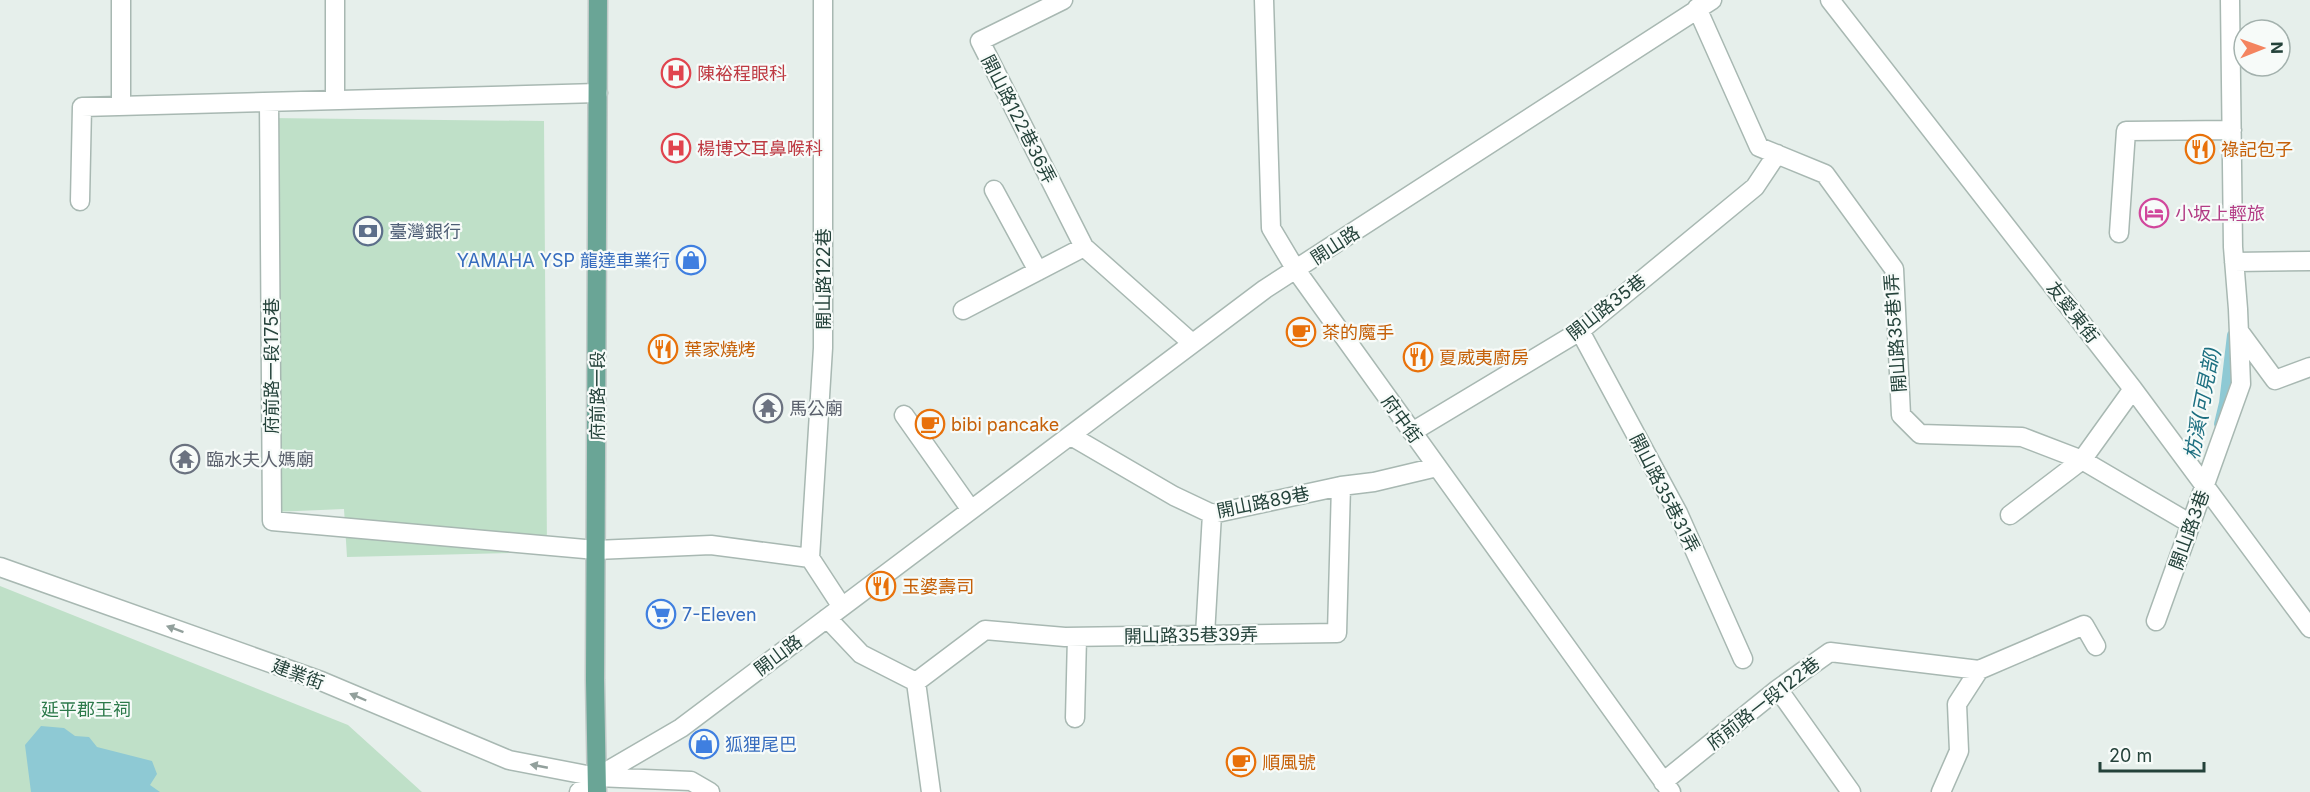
<svg xmlns="http://www.w3.org/2000/svg" width="2310" height="792" font-family="Inter,'Noto Sans TC',sans-serif">
<style>
.green{fill:#bfe0c8}
.water{fill:#8ec9d4}
.lines{fill:none;stroke-linecap:round;stroke-linejoin:round}
.stream{stroke:#8ec9d4;stroke-width:10}
.minor-casing{stroke:#a8b8b2;stroke-width:21}
.major-casing{stroke:#c2cac8;stroke-width:21}
.minor{stroke:#fff;stroke-width:18}
.major{stroke:#6aa596;stroke-width:18}
.oneway{fill:#92a09c}
.labels{text-anchor:middle;dominant-baseline:central;stroke-width:4.5;stroke-linejoin:round;paint-order:stroke}
.health-label{font-size:18px;fill:#be3a42;stroke:#f7fbf9;text-anchor:start}
.street-label{font-size:18px;fill:#24423a;stroke:#f7fbf9}
.food-label{font-size:18px;fill:#c56008;stroke:#f7fbf9;text-anchor:start}
.hotel-label{font-size:18px;fill:#b23c85;stroke:#f7fbf9;text-anchor:start}
.service-label{font-size:18px;fill:#4e5e75;stroke:#f7fbf9;text-anchor:start}
.shop-label{font-size:18px;fill:#366cbe;stroke:#f7fbf9;text-anchor:start}
.worship-label{font-size:18px;fill:#5b616d;stroke:#f7fbf9;text-anchor:start}
.park-label{font-size:18px;fill:#2d7a4b;stroke:#f7fbf9}
.water-label{font-size:20px;font-style:italic;fill:#1c6f80;stroke:#f7fbf9}
</style>
<rect width="100%" height="100%" fill="#e6efeb"/>
<!-- green -->
<path class="green" d="M 269,118 L 544,121 L 547,552 L 347,557 L 344,509 L 274,512 Z
M 0,586 L 348,725 L 422,792 L 0,792 Z"/>
<!-- water -->
<path class="water" d="M 41,726 L 64,728 L 75,736 L 89,737 L 97,747 L 152,761 L 157,774 L 150,785 L 160,792 L 31,792 L 25,745 Z"/>
<g class="lines">
<!-- stream -->
<path class="stream" d="M 2219,424 L 2224,403 L 2232,335"/>
<!-- minor casing -->
<g class="minor-casing">
<path id="minor" d="M 121,0 L 121,106
M 335,0 L 335,100
M 1063,0 L 980,41 L 1084,247
M 1264,0 L 1271,228 L 1296,270 L 1671,792
M 1830,0 L 2133,389 L 2310,628
M 1697,8 L 1759,147 L 1825,174 L 1894,269 L 1901,415 L 1920,434 L 2022,437 L 2082,460 L 2191,524
M 269,102 L 272,521 L 596,550 L 711,545 L 810,558 L 842,607
M 994,190 L 1038,271
M 80,201 L 82,107 L 598,93
M 2119,233 L 2126,131 L 2232,130
M 2234,262 L 2310,261
M 963,310 L 1084,247 L 1192,343
M 1580,331 L 1678,513 L 1743,659
M 2239,331 L 2275,380 L 2310,367
M 904,415 L 971,510
M 1412,432 L 1580,331 L 1755,187 L 1777,154
M 1071,436 L 1174,496 L 1212,514 L 1341,486 L 1374,482 L 1437,467
M 2010,515 L 2082,460 L 2133,389
M 810,558 L 823,348 L 823,0
M 0,567 L 321,681 L 509,760 L 597,777 L 691,781 L 710,792
M 827,618 L 861,654 L 916,682 L 931,792
M 2156,621 L 2241,384 L 2238,309 L 2233,247 L 2230,0
M 1205,635 L 1212,514
M 916,682 L 985,630 L 1065,637 L 1337,633 L 1341,486
M 1778,689 L 1851,792
M 1075,718 L 1077,637
M 1663,782 L 1778,689 L 1830,652 L 1979,670
M 579,792 L 597,777 L 681,728 L 1265,289 L 1712,0
M 1941,792 L 1959,751 L 1957,704 L 1979,670 L 2084,625 L 2096,646"/>
</g>
<!-- major casing -->
<g class="major-casing">
<path id="major" d="M 597,792 L 595,680 L 598,0"/>
</g>
<!-- minor -->
<use href="#minor" class="minor"/>
<!-- major -->
<use href="#major" class="major"/>
</g>
<!-- one-way arrows -->
<defs><path id="oneway-solid" d="M-6-.8H1V-3.2L6.5 0L1 3.2V.8H-6Z" transform="scale(1.5)"/></defs>
<g class="oneway">
<use href="#oneway-solid" transform="translate(175 629) rotate(-160)"/>
<use href="#oneway-solid" transform="translate(358 697) rotate(-157)"/>
<use href="#oneway-solid" transform="translate(539 766) rotate(-169)"/>
</g>
<!-- icons -->
<defs>
<g id="hospital-ring" transform="scale(1.5)"><circle r="9.5" fill="#f7fbf9" stroke="#e0444e" stroke-width="1.5"/><path d="M-5-5h3v3.5h4V-5h3V5h-3V1.5h-4V5h-3Z" fill="#e0444e"/></g>
<g id="restaurant-ring" transform="scale(1.5)"><circle r="9.5" fill="#f7fbf9" stroke="#e8710a" stroke-width="1.5"/><path d="M-5-6h1v4h1v-4h1v4h1v-4h1v5L-1.5 .5V6h-2V.5L-5-1ZM5-6V6H3V1.5H1.5Q1.5-4 5-6Z" fill="#e8710a"/></g>
<g id="hotel-ring" transform="scale(1.5)"><circle r="9.5" fill="#f7fbf9" stroke="#d1479c" stroke-width="1.5"/><path d="M-6-4.5h1.5V1H6V5H4.5V3h-9V5H-6ZM-4 0a1.8 1.8 0 1 1 3.6 0ZM.5 0V-2.5h3Q6-2.5 6 0Z" fill="#d1479c"/></g>
<g id="bank-ring" transform="scale(1.5)"><circle r="9.5" fill="#f7fbf9" stroke="#5c6f8a" stroke-width="1.5"/><path d="M-6-4H6V4H-6ZM0-2.3a2.3 2.3 0 1 0 0 4.6a2.3 2.3 0 1 0 0-4.6Z" fill="#5c6f8a"/></g>
<g id="shop-ring" transform="scale(1.5)"><circle r="9.5" fill="#f7fbf9" stroke="#3f7fe0" stroke-width="1.5"/><path d="M-5-2.5h2.3a2.7 3.5 0 0 1 5.4 0H5L5.5 6h-11ZM-1.5-2.5h3a1.5 2.3 0 0 0-3 0Z" fill="#3f7fe0"/></g>
<g id="cafe-ring" transform="scale(1.5)"><circle r="9.5" fill="#f7fbf9" stroke="#e8710a" stroke-width="1.5"/><path d="M-5.5-4.5H6V0H3Q3 3.5 0 3.5H-2.5Q-5.5 3.5-5.5 0ZM3-3.2v2h1.7v-2ZM-6 4.5H4V6H-6Z" fill="#e8710a"/></g>
<g id="temple-ring" transform="scale(1.5)"><circle r="9.5" fill="#f7fbf9" stroke="#6b7280" stroke-width="1.5"/><path d="M0-6L5-2H3V0L6.5 2.5H4V6H1.5V3h-3V6H-4V2.5H-6.5L-3 0V-2H-5Z" fill="#6b7280"/></g>
<g id="supermarket-ring" transform="scale(1.5)"><circle r="9.5" fill="#f7fbf9" stroke="#3f7fe0" stroke-width="1.5"/><path d="M-6-5.5h2.5l.6 2H6L4.5 2H-2.5L-4.4-4H-6ZM-1.5 3.2a1.3 1.3 0 1 0 .1 0ZM3 3.2a1.3 1.3 0 1 0 .1 0Z" fill="#3f7fe0"/></g>
</defs>
<g fill-rule="evenodd">
<use href="#hospital-ring" x="676" y="73"/>
<use href="#hospital-ring" x="676" y="148"/>
<use href="#restaurant-ring" x="2200" y="149"/>
<use href="#hotel-ring" x="2154" y="213"/>
<use href="#bank-ring" x="368" y="231"/>
<use href="#shop-ring" x="691" y="260"/>
<use href="#cafe-ring" x="1301" y="332"/>
<use href="#restaurant-ring" x="663" y="349"/>
<use href="#restaurant-ring" x="1418" y="357"/>
<use href="#temple-ring" x="768" y="408"/>
<use href="#cafe-ring" x="930" y="424"/>
<use href="#temple-ring" x="185" y="459"/>
<use href="#restaurant-ring" x="881" y="586"/>
<use href="#supermarket-ring" x="661" y="614"/>
<use href="#shop-ring" x="704" y="744"/>
<use href="#cafe-ring" x="1241" y="762"/>
</g>
<g class="labels">
<!-- health labels -->
<g class="health-label">
<text x="697" y="73">陳裕程眼科</text>
<text x="697" y="148">楊博文耳鼻喉科</text>
</g>
<!-- street labels -->
<g class="street-label">
<text transform="translate(1019 119) rotate(63)">開山路122巷36弄</text>
<text transform="translate(1335 245) rotate(-33)">開山路</text>
<text transform="translate(823 279) rotate(-90)">開山路122巷</text>
<text transform="translate(1606 307) rotate(-38)">開山路35巷</text>
<text transform="translate(2073 312) rotate(52)">友愛東街</text>
<text transform="translate(1895 333) rotate(-94)">開山路35巷1弄</text>
<text transform="translate(271 366) rotate(-90)">府前路一段175巷</text>
<text transform="translate(597 396) rotate(-90)">府前路一段</text>
<text transform="translate(1402 419) rotate(54)">府中街</text>
<text transform="translate(1665 493) rotate(63)">開山路35巷31弄</text>
<text transform="translate(1263 502) rotate(-11)">開山路89巷</text>
<text transform="translate(2189 530) rotate(-70)">開山路3巷</text>
<text transform="translate(1191 635) rotate(-1)">開山路35巷39弄</text>
<text transform="translate(778 655) rotate(-37)">開山路</text>
<text transform="translate(298 674) rotate(20)">建業街</text>
<text transform="translate(1763 703) rotate(-38)">府前路一段122巷</text>
</g>
<!-- food labels -->
<g class="food-label">
<text x="2221" y="149">祿記包子</text>
<text x="1322" y="332">茶的魔手</text>
<text x="684" y="349">葉家燒烤</text>
<text x="1439" y="357">夏威夷廚房</text>
<text x="951" y="424">bibi pancake</text>
<text x="902" y="586">玉婆壽司</text>
<text x="1262" y="762">順風號</text>
</g>
<!-- hotel labels -->
<g class="hotel-label">
<text x="2175" y="213">小坂上輕旅</text>
</g>
<!-- service labels -->
<g class="service-label">
<text x="389" y="231">臺灣銀行</text>
</g>
<!-- shop labels -->
<g class="shop-label">
<text x="670" y="260" text-anchor="end">YAMAHA YSP 龍達車業行</text>
<text x="682" y="614">7-Eleven</text>
<text x="725" y="744">狐狸尾巴</text>
</g>
<!-- worship labels -->
<g class="worship-label">
<text x="789" y="408">馬公廟</text>
<text x="206" y="459">臨水夫人媽廟</text>
</g>
<!-- park labels -->
<g class="park-label">
<text x="86" y="709">延平郡王祠</text>
</g>
<!-- water labels -->
<g class="water-label">
<text transform="translate(2202 403) rotate(-79)">枋溪(可見部)</text>
</g>
</g>
<!-- north arrow -->
<g transform="translate(2262 48) rotate(89)"><circle r="28" fill="#f7fbf9" stroke="#a3b1ad" stroke-width="1.5"/>
<path d="M0-4.5L10 22L0 15L-10 22Z" fill="#f4845f"/>
<text y="-9" font-size="16" font-weight="bold" text-anchor="middle" fill="#24423a">N</text>
</g>
<!-- scale -->
<path d="M2100 762v9h104v-9" fill="none" stroke="#24423a" stroke-width="3"/>
<text x="2109" y="762" font-size="18" fill="#24423a" stroke="#f7fbf9" stroke-width="4.5" paint-order="stroke">20 m</text>
</svg>
